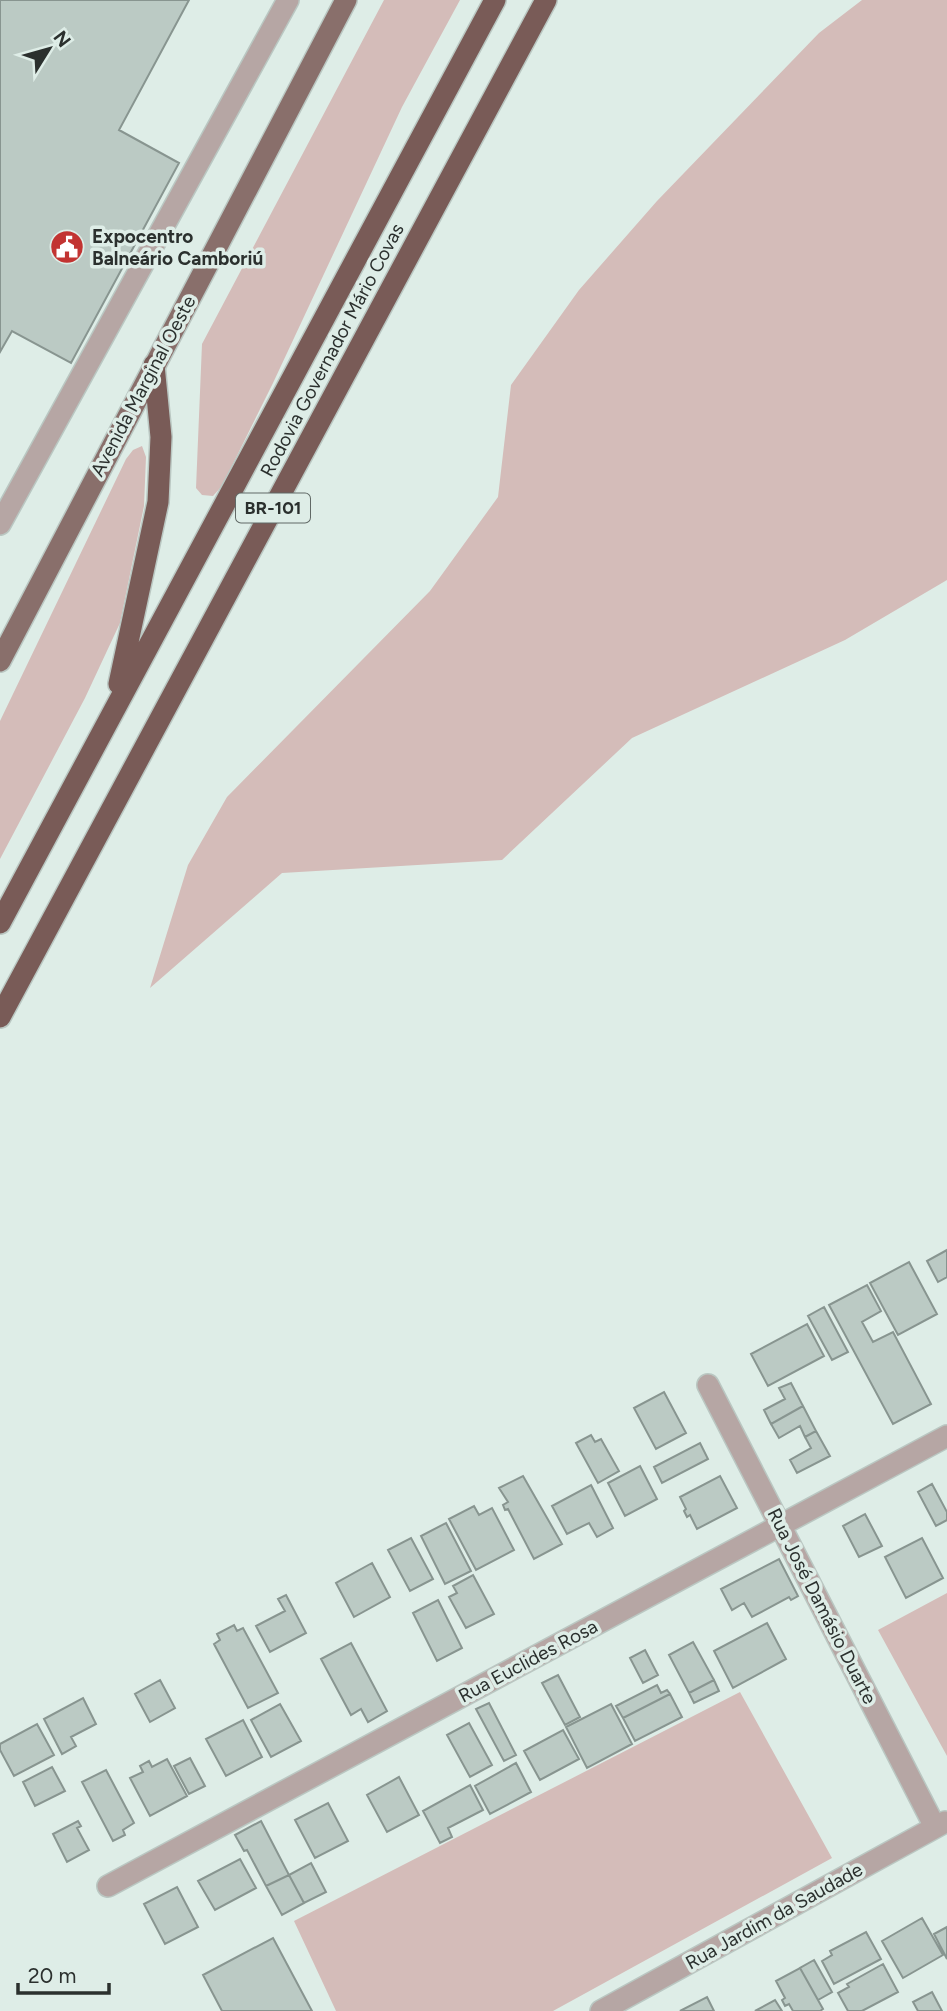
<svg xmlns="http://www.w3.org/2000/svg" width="947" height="2011" font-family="Figtree,sans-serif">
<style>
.green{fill:#d4bcb9}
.building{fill:#bbcac4;stroke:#889590;stroke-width:2}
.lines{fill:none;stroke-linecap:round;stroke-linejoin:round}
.minor-casing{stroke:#bac7c2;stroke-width:24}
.major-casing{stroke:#bac7c2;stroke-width:24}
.highway-casing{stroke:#bac7c2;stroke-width:24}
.minor{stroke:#b6a6a4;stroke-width:21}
.major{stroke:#896f6b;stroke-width:21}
.highway{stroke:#795b57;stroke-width:21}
.labels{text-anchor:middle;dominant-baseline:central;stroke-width:7;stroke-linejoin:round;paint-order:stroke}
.shield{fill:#deede7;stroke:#616966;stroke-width:2}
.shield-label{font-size:18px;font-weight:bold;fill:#2b302e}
.poi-label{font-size:19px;font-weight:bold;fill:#2b302e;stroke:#deede7;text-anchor:start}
.street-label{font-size:19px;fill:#2b302e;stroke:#deede7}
</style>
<rect width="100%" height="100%" fill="#deede7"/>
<!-- green -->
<path class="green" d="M 384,0 L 460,0 L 402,107 L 273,383 L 222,486 L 213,496 L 202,495 L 196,488 L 202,344 Z
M 862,0 L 947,0 L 947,580 L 845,640 L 632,738 L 502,860 L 282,873 L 150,988 L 188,865 L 227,797 L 430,591 L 498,497 L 511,385 L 579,290 L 657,201 L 819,33 Z
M 142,446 L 146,457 L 144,506 L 120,623 L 85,698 L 0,859 L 0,721 L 126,459 L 133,450 Z
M 947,1593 L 947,1756 L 878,1630 Z
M 740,1692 L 832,1858 L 553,2011 L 336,2011 L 294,1921 Z"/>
<!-- building -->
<path class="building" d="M 0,0 L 189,0 L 119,130 L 179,163 L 71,363 L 12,331 L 0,352 Z
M 947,1250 L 947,1277 L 938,1282 L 927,1261 Z
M 909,1262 L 937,1314 L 898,1335 L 870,1283 Z
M 867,1285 L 881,1311 L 862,1322 L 873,1342 L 893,1332 L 931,1404 L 893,1424 L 829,1305 Z
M 824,1307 L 848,1352 L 832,1360 L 808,1316 Z
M 807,1324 L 824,1356 L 768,1386 L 751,1354 Z
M 791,1383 L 803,1406 L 771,1424 L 764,1410 L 785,1399 L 779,1388 Z
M 664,1392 L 686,1433 L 656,1449 L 634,1408 Z
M 803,1406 L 816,1431 L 805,1437 L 800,1426 L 779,1438 L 771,1424 Z
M 816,1431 L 830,1456 L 797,1473 L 790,1460 L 811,1448 L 805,1437 Z
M 591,1435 L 595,1442 L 601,1439 L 619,1471 L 598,1483 L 576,1443 Z
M 700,1443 L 708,1459 L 662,1483 L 654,1467 Z
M 640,1466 L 657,1499 L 625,1516 L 608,1483 Z
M 523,1476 L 562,1544 L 534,1559 L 508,1509 L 505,1510 L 503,1505 L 508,1502 L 499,1488 Z
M 720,1476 L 737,1508 L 697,1529 L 690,1515 L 687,1517 L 684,1511 L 686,1509 L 680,1497 Z
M 932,1484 L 947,1512 L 947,1520 L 936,1526 L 918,1492 Z
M 591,1485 L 613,1528 L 597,1537 L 589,1523 L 567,1534 L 552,1506 Z
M 474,1506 L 479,1515 L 492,1508 L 514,1550 L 476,1570 L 449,1519 Z
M 865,1514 L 882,1546 L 859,1557 L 843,1526 Z
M 446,1523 L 471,1571 L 445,1584 L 421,1536 Z
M 411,1538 L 433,1579 L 410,1591 L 388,1550 Z
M 922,1538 L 943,1578 L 906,1598 L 885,1557 Z
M 779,1559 L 798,1596 L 791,1600 L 789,1597 L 752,1617 L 744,1603 L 732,1610 L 721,1589 Z
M 372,1563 L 390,1597 L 354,1617 L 336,1583 Z
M 473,1575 L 494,1614 L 466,1628 L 449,1597 L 457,1593 L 453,1586 Z
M 286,1595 L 306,1633 L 270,1652 L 256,1626 L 285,1611 L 278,1599 Z
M 438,1600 L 462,1648 L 437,1661 L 413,1613 Z
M 767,1623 L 786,1659 L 733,1688 L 714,1651 Z
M 234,1625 L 237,1631 L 243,1628 L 278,1693 L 248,1708 L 214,1644 L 220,1640 L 217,1634 Z
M 693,1642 L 714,1680 L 689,1693 L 669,1655 Z
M 351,1643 L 387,1711 L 368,1722 L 361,1709 L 351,1715 L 321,1659 Z
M 645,1650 L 658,1675 L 643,1683 L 630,1658 Z
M 558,1675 L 580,1717 L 565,1725 L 542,1683 Z
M 160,1680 L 175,1708 L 150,1722 L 135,1694 Z
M 714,1680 L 719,1691 L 694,1703 L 689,1693 Z
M 657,1685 L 661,1693 L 667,1690 L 670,1694 L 623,1718 L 616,1706 Z
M 670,1694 L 682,1717 L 635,1741 L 623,1718 Z
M 83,1698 L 96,1724 L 71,1737 L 76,1746 L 62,1754 L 44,1719 Z
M 489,1703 L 516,1755 L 504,1761 L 476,1709 Z
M 280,1704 L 301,1741 L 271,1757 L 251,1720 Z
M 611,1704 L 632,1744 L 587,1768 L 566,1727 Z
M 243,1720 L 262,1757 L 226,1776 L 206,1739 Z
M 469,1723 L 492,1765 L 470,1777 L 447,1735 Z
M 37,1724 L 54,1755 L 14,1776 L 0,1750 L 0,1744 Z
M 563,1730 L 579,1759 L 540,1780 L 524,1751 Z
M 190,1758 L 205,1786 L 189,1794 L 174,1766 Z
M 167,1759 L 187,1796 L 150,1816 L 130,1778 L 143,1772 L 140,1766 L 149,1761 L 152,1767 Z
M 516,1763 L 531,1792 L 490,1814 L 475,1786 Z
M 52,1767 L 65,1791 L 35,1806 L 23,1782 Z
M 106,1770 L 134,1823 L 123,1830 L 125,1835 L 113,1841 L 82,1782 Z
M 399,1777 L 419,1815 L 387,1832 L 367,1795 Z
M 470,1785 L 483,1810 L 448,1828 L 452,1837 L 440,1843 L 423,1811 Z
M 328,1803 L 348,1841 L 315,1858 L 295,1820 Z
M 78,1821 L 81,1826 L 77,1828 L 89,1850 L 67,1862 L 53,1834 Z
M 261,1821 L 289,1875 L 266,1886 L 247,1850 L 244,1851 L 235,1835 Z
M 240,1859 L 256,1888 L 215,1910 L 198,1881 Z
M 311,1863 L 326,1892 L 304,1903 L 289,1875 Z
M 289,1875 L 304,1903 L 282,1915 L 266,1886 Z
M 177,1887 L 198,1927 L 165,1944 L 144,1904 Z
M 922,1918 L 943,1955 L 903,1978 L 882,1941 Z
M 947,1927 L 947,1959 L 934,1934 Z
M 866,1932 L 881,1959 L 834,1984 L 822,1961 L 832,1955 L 830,1951 Z
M 273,1938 L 312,2011 L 222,2011 L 203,1975 Z
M 814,1960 L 832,1992 L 818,2000 L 800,1968 Z
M 883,1964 L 898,1992 L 862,2011 L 848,2011 L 838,1993 L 849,1987 L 847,1984 Z
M 800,1968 L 823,2009 L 820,2011 L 793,2011 L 789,2004 L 785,2006 L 782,2000 L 785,1998 L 776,1981 Z
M 932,1992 L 942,2011 L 918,2011 L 913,2002 Z
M 707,1997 L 714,2011 L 680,2011 Z
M 775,2000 L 782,2011 L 755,2011 Z"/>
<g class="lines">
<!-- minor casing -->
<g class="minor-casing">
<path id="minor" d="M 0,524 L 288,0
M 708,1385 L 935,1827
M 108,1886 L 947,1436
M 601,2011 L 945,1822"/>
</g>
<!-- major casing -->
<g class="major-casing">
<path id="major" d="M 0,661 L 346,0"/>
</g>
<!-- highway casing -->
<g class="highway-casing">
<path id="highway" d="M 119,684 L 158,502 L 161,437 L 154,365
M 0,923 L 495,0
M 0,1017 L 546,0"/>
</g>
<!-- minor -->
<use href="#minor" class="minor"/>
<!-- major -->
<use href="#major" class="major"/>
<!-- highway -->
<use href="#highway" class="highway"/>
</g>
<!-- icons -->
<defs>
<g id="civic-disc" transform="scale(1.75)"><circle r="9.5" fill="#c23432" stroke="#deede7"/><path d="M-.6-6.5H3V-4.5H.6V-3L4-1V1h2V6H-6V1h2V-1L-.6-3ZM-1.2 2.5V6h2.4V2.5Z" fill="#fff"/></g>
</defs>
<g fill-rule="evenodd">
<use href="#civic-disc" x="67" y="247"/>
</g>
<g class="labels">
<!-- shield labels -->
<rect class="shield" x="236" y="493.5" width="74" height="29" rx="5"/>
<g class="shield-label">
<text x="273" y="508">BR-101</text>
</g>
<!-- poi labels -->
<g class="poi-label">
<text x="92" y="236">Expocentro<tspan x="92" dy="22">Balneário Camboriú</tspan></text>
</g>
<!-- street labels -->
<g class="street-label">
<text transform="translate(332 350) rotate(-62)">Rodovia Governador Mário Covas</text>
<text transform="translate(143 386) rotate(-62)">Avenida Marginal Oeste</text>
<text transform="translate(822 1606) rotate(63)">Rua José Damásio Duarte</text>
<text transform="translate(528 1661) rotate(-28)">Rua Euclides Rosa</text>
<text transform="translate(774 1916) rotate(-29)">Rua Jardim da Saudade</text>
</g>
</g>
<!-- north arrow -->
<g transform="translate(49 49) rotate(53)" stroke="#deede7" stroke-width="5" paint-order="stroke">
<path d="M0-5L12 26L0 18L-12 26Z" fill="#2b302e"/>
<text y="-10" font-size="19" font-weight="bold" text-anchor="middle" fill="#2b302e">N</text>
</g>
<!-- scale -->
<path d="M18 1983v10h91v-10" fill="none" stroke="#2b302e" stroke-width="3.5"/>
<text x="28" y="1983" font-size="21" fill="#2b302e" stroke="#deede7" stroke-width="5" paint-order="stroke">20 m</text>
</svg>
